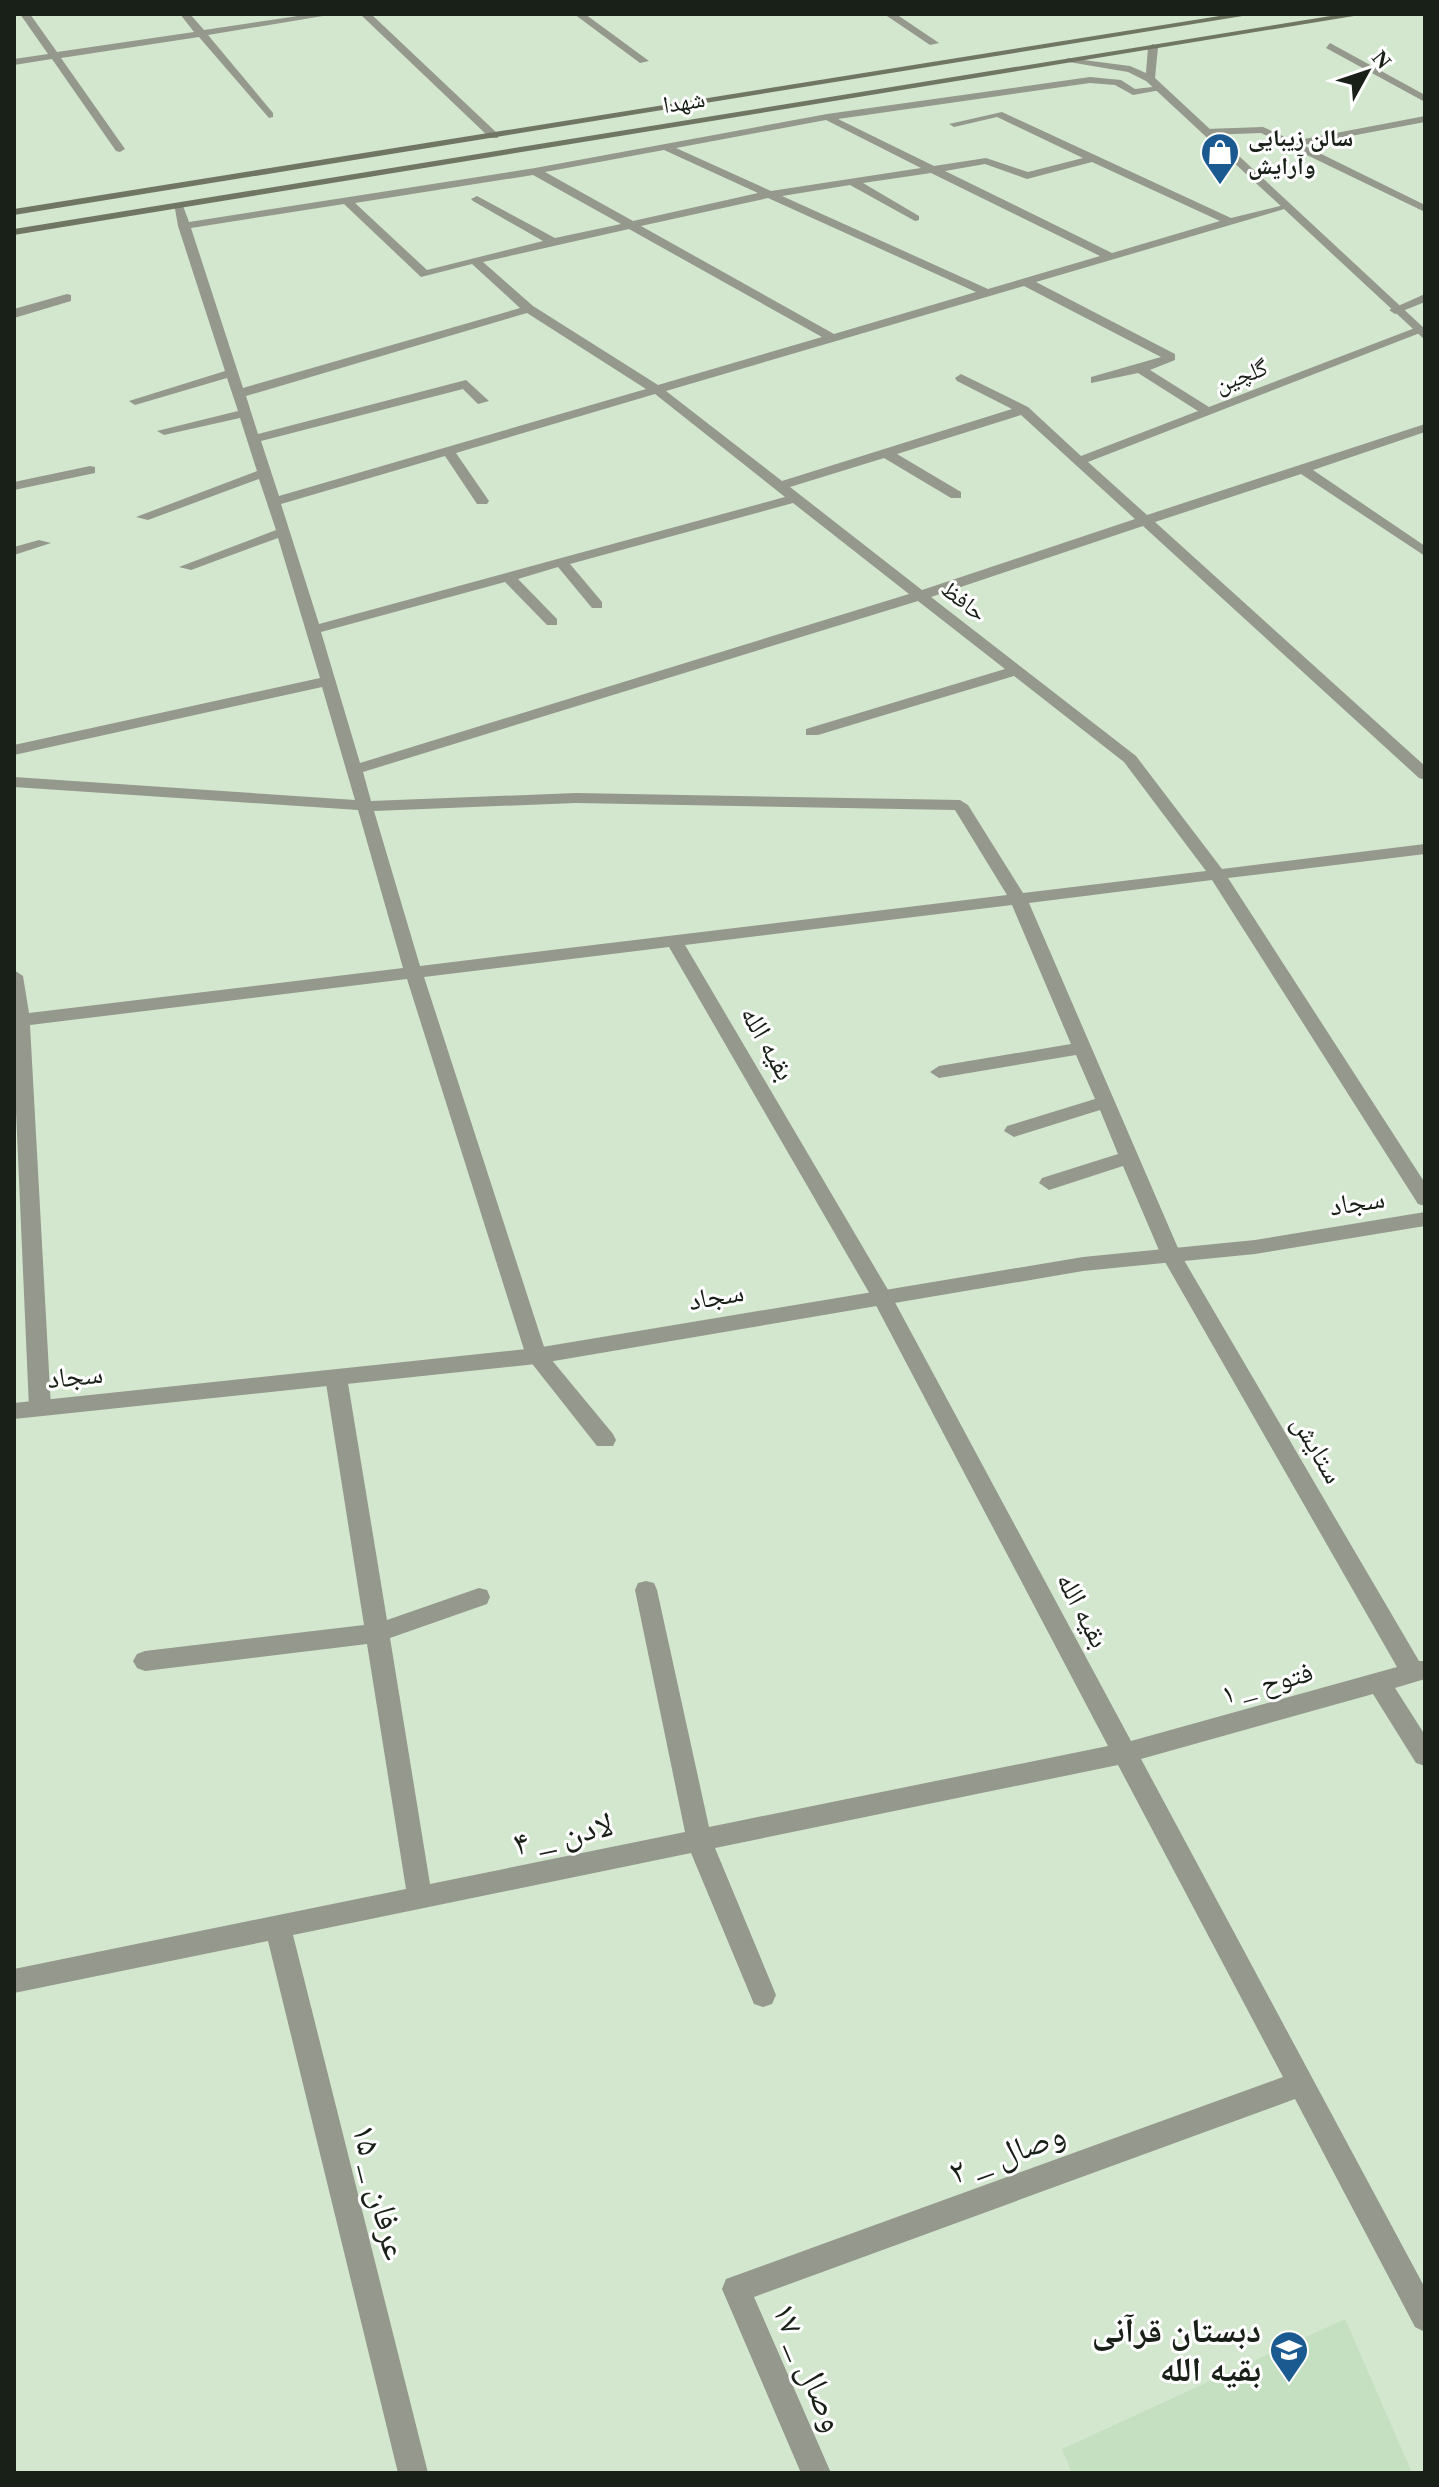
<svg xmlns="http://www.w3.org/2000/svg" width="1439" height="2487" font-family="'Times New Roman','Noto Naskh Arabic',serif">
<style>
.built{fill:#c5e0c0}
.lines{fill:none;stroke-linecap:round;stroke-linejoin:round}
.minor{fill:#95988c;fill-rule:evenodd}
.tertiary{fill:#95988c;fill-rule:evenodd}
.secondary{fill:#717664;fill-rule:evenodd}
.labels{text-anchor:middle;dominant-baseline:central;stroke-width:6;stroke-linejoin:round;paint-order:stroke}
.far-street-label{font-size:24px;fill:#182017;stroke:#fff}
.far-poi-label{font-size:24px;font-weight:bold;fill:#182017;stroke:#fff;text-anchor:start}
.street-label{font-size:28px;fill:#182017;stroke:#fff}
.near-street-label{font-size:34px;fill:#182017;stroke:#fff}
.near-poi-label{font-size:34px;font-weight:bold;fill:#182017;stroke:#fff;text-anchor:end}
</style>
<rect width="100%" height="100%" fill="#d2e7ce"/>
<!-- built -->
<path class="built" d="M 1345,2319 L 1412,2473 L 1072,2473 L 1062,2449 Z"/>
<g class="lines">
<!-- minor -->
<path class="minor" d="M 20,14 L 30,14 L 57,52 L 194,32 L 180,14 L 190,14 L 204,30 L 311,14 L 335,14 L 208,35 L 273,113 L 273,117 L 269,118 L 199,37 L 61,58 L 125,149 L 120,152 L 116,151 L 52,59 L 14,65 L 14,59 L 48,54 Z
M 360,14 L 371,14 L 498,134 L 498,138 L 490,138 Z
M 574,14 L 585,14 L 649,61 L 640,63 Z
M 884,14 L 896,14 L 939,43 L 930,45 Z
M 1330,43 L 1425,95 L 1425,102 L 1326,48 Z
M 1090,77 L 1121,80 L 1135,89 L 1161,86 L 1166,89 L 1133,95 L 1115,85 L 1090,83 L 838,119 L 934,166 L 986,158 L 1028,172 L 1083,158 L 997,117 L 954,127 L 949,124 L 1002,112 L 1231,218 L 1288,204 L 1288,208 L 1036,282 L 1175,354 L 1175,360 L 1150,370 L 1209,407 L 1415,328 L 1425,331 L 1088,462 L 1147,515 L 1425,424 L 1425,432 L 1313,470 L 1425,546 L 1425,556 L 1301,474 L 1155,522 L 1425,766 L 1425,780 L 1419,778 L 1143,526 L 931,597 L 1136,756 L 1222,869 L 1425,844 L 1425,854 L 1228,878 L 1425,1183 L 1425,1206 L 1418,1204 L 1212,880 L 1029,903 L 1181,1255 L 1419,1661 L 1425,1661 L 1425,1679 L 1395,1688 L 1425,1735 L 1425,1766 L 1416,1763 L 1373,1694 L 1141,1759 L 1425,2288 L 1425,2332 L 1415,2327 L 1295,2099 L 754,2297 L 831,2473 L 801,2473 L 722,2289 L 726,2279 L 1283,2077 L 1118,1765 L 715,1848 L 776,1995 L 772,2004 L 763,2007 L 754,2004 L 691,1853 L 293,1935 L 428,2473 L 398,2473 L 268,1941 L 14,1993 L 14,1969 L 406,1889 L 367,1644 L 145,1671 L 137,1668 L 133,1661 L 137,1654 L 145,1651 L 364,1625 L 325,1377 L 329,1371 L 343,1371 L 347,1377 L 387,1620 L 479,1588 L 487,1590 L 490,1597 L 487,1604 L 390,1638 L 430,1884 L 685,1832 L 635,1590 L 638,1583 L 646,1581 L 654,1583 L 657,1590 L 709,1827 L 1108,1746 L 871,1296 L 669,947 L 424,977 L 546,1353 L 613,1434 L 616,1440 L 613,1446 L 597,1446 L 526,1356 L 407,979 L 30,1025 L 51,1408 L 48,1414 L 32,1414 L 29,1408 L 14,1066 L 14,970 L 23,976 L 29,1013 L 403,968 L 358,810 L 14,787 L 14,777 L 355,800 L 322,687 L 14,755 L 14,745 L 320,678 L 278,538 L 191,570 L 179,567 L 276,530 L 259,479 L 148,520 L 136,517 L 257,471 L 240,418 L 164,435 L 157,431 L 238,411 L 227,378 L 135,405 L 129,401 L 225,371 L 178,226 L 174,203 L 182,203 L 189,222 L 535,168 L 827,114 ZM 826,120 L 921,168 L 771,191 L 676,148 ZM 664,150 L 758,193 L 633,221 L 545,172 ZM 1092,162 L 1220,221 L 1112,253 L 945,171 L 985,164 L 1027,179 ZM 931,173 L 1100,256 L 988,289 L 782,196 L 850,185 L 915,221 L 919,220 L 919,216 L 863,183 ZM 533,175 L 621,224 L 555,238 L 477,196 L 471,199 L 473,201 L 543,241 L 427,270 L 355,203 ZM 768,198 L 976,292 L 834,334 L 641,226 ZM 344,204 L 421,277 L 472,264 L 520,308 L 243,388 L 191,228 ZM 629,229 L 822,337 L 658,385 L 533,306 L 483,262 ZM 1024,286 L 1161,357 L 1091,377 L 1091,383 L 1138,373 L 1198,411 L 1081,456 L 1028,407 L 961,374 L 955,378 L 957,381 L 1012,409 L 782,481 L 666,391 ZM 527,313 L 646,389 L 279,496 L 261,441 L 463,389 L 478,404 L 489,401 L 466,380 L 258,434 L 246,396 ZM 655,394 L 785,497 L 319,624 L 281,504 L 445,456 L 477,504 L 487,504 L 489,501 L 456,453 ZM 1021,415 L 1135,519 L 922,590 L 790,487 L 884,458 L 951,498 L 961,498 L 961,492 L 897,454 ZM 793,503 L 909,594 L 360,763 L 321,632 L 505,582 L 547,625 L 557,625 L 557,619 L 518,579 L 558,567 L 592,608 L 602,608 L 602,602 L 570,564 ZM 918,601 L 1005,669 L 806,729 L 806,735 L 818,735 L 1014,676 L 1124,762 L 1206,871 L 1023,893 L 968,805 L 960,800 L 576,793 L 371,801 L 363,772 ZM 576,803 L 955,810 L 1007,895 L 420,966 L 374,811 ZM 1012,905 L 1071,1044 L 939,1066 L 930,1072 L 939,1078 L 1076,1055 L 1095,1099 L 1007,1126 L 1004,1131 L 1014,1137 L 1100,1110 L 1118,1154 L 1042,1178 L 1039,1183 L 1049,1190 L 1123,1166 L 1161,1255 L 1397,1667 L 1131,1741 L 891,1295 L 685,945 Z
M 1425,116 L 1425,122 L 1303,145 L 1425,205 L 1425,212 L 1261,133 L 1206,135 L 1201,132 L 1206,129 L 1263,127 L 1294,141 Z
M 67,294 L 71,295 L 71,301 L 14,318 L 14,309 Z
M 1425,294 L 1425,302 L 1395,314 L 1389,310 Z
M 90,466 L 95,467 L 95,473 L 14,490 L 14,482 Z
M 39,540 L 51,543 L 14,555 L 14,547 Z"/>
<!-- tertiary -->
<path class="tertiary" d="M 1153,44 L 1158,47 L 1155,78 L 1425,329 L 1425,340 L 1146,81 L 1128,72 L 1063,61 L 1068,58 L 1130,66 L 1146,73 L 1148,47 Z
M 1425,1212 L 1425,1226 L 1255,1254 L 1083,1271 L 536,1364 L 14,1419 L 14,1403 L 536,1348 L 1083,1257 L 1255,1240 Z"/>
<!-- secondary -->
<path class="secondary" d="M 1232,14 L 1255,14 L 14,215 L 14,209 Z
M 1343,14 L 1366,14 L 14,235 L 14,229 Z"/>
</g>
<!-- icons -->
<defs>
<g id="shop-pin" transform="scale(2)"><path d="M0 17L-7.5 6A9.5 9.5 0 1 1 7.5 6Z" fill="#1a5a90" stroke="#fff"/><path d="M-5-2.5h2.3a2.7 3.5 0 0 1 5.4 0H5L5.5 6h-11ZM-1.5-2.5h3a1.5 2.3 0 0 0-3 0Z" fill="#fff"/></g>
<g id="school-pin" transform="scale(2)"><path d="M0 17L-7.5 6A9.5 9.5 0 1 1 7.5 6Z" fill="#1a5a90" stroke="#fff"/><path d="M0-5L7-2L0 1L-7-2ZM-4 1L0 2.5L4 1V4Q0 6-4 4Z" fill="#fff"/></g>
</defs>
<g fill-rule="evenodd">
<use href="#shop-pin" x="1220" y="152"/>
<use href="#school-pin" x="1289" y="2350"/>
</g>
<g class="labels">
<!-- far-street labels -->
<g class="far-street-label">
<text transform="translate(684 102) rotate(-9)">شهدا</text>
<text transform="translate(1241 376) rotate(-21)">گلچین</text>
<text transform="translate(964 601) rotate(38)">حافظ</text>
</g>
<!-- far-poi labels -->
<g class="far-poi-label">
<text x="1248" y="138">سالن زیبایی<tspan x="1248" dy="28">وآرایش</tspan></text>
</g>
<!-- street labels -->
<g class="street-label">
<text transform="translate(768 1043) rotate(60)">بقیه الله</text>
<text transform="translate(1357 1202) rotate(-9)">سجاد</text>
<text transform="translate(716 1296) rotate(-10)">سجاد</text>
<text transform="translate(75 1376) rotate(-6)">سجاد</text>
<text transform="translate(1318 1449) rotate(60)">ستایش</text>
<text transform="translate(1083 1610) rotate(62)">بقیه الله</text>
<text transform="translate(1267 1683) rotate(-15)">فتوح _ ۱</text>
</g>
<!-- near-street labels -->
<g class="near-street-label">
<text transform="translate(563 1834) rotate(-12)">لادن _ ۴</text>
<text transform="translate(1007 2153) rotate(-20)">وصال _ ۲</text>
<text transform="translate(380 2192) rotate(76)">عرفان _ ۱۵</text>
<text transform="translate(809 2367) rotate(67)">وصال _ ۱۷</text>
</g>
<!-- near-poi labels -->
<g class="near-poi-label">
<text x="1261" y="2330">دبستان قرآنی<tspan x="1261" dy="39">بقیه الله</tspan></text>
</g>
</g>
<!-- border -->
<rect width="1439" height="2487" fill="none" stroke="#182017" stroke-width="32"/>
<!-- north arrow -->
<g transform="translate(1367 72) rotate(50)" stroke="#ffffff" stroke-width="6" paint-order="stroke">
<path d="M0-6L14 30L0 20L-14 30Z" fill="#182017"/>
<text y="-12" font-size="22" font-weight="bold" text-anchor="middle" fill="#182017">N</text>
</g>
</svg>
